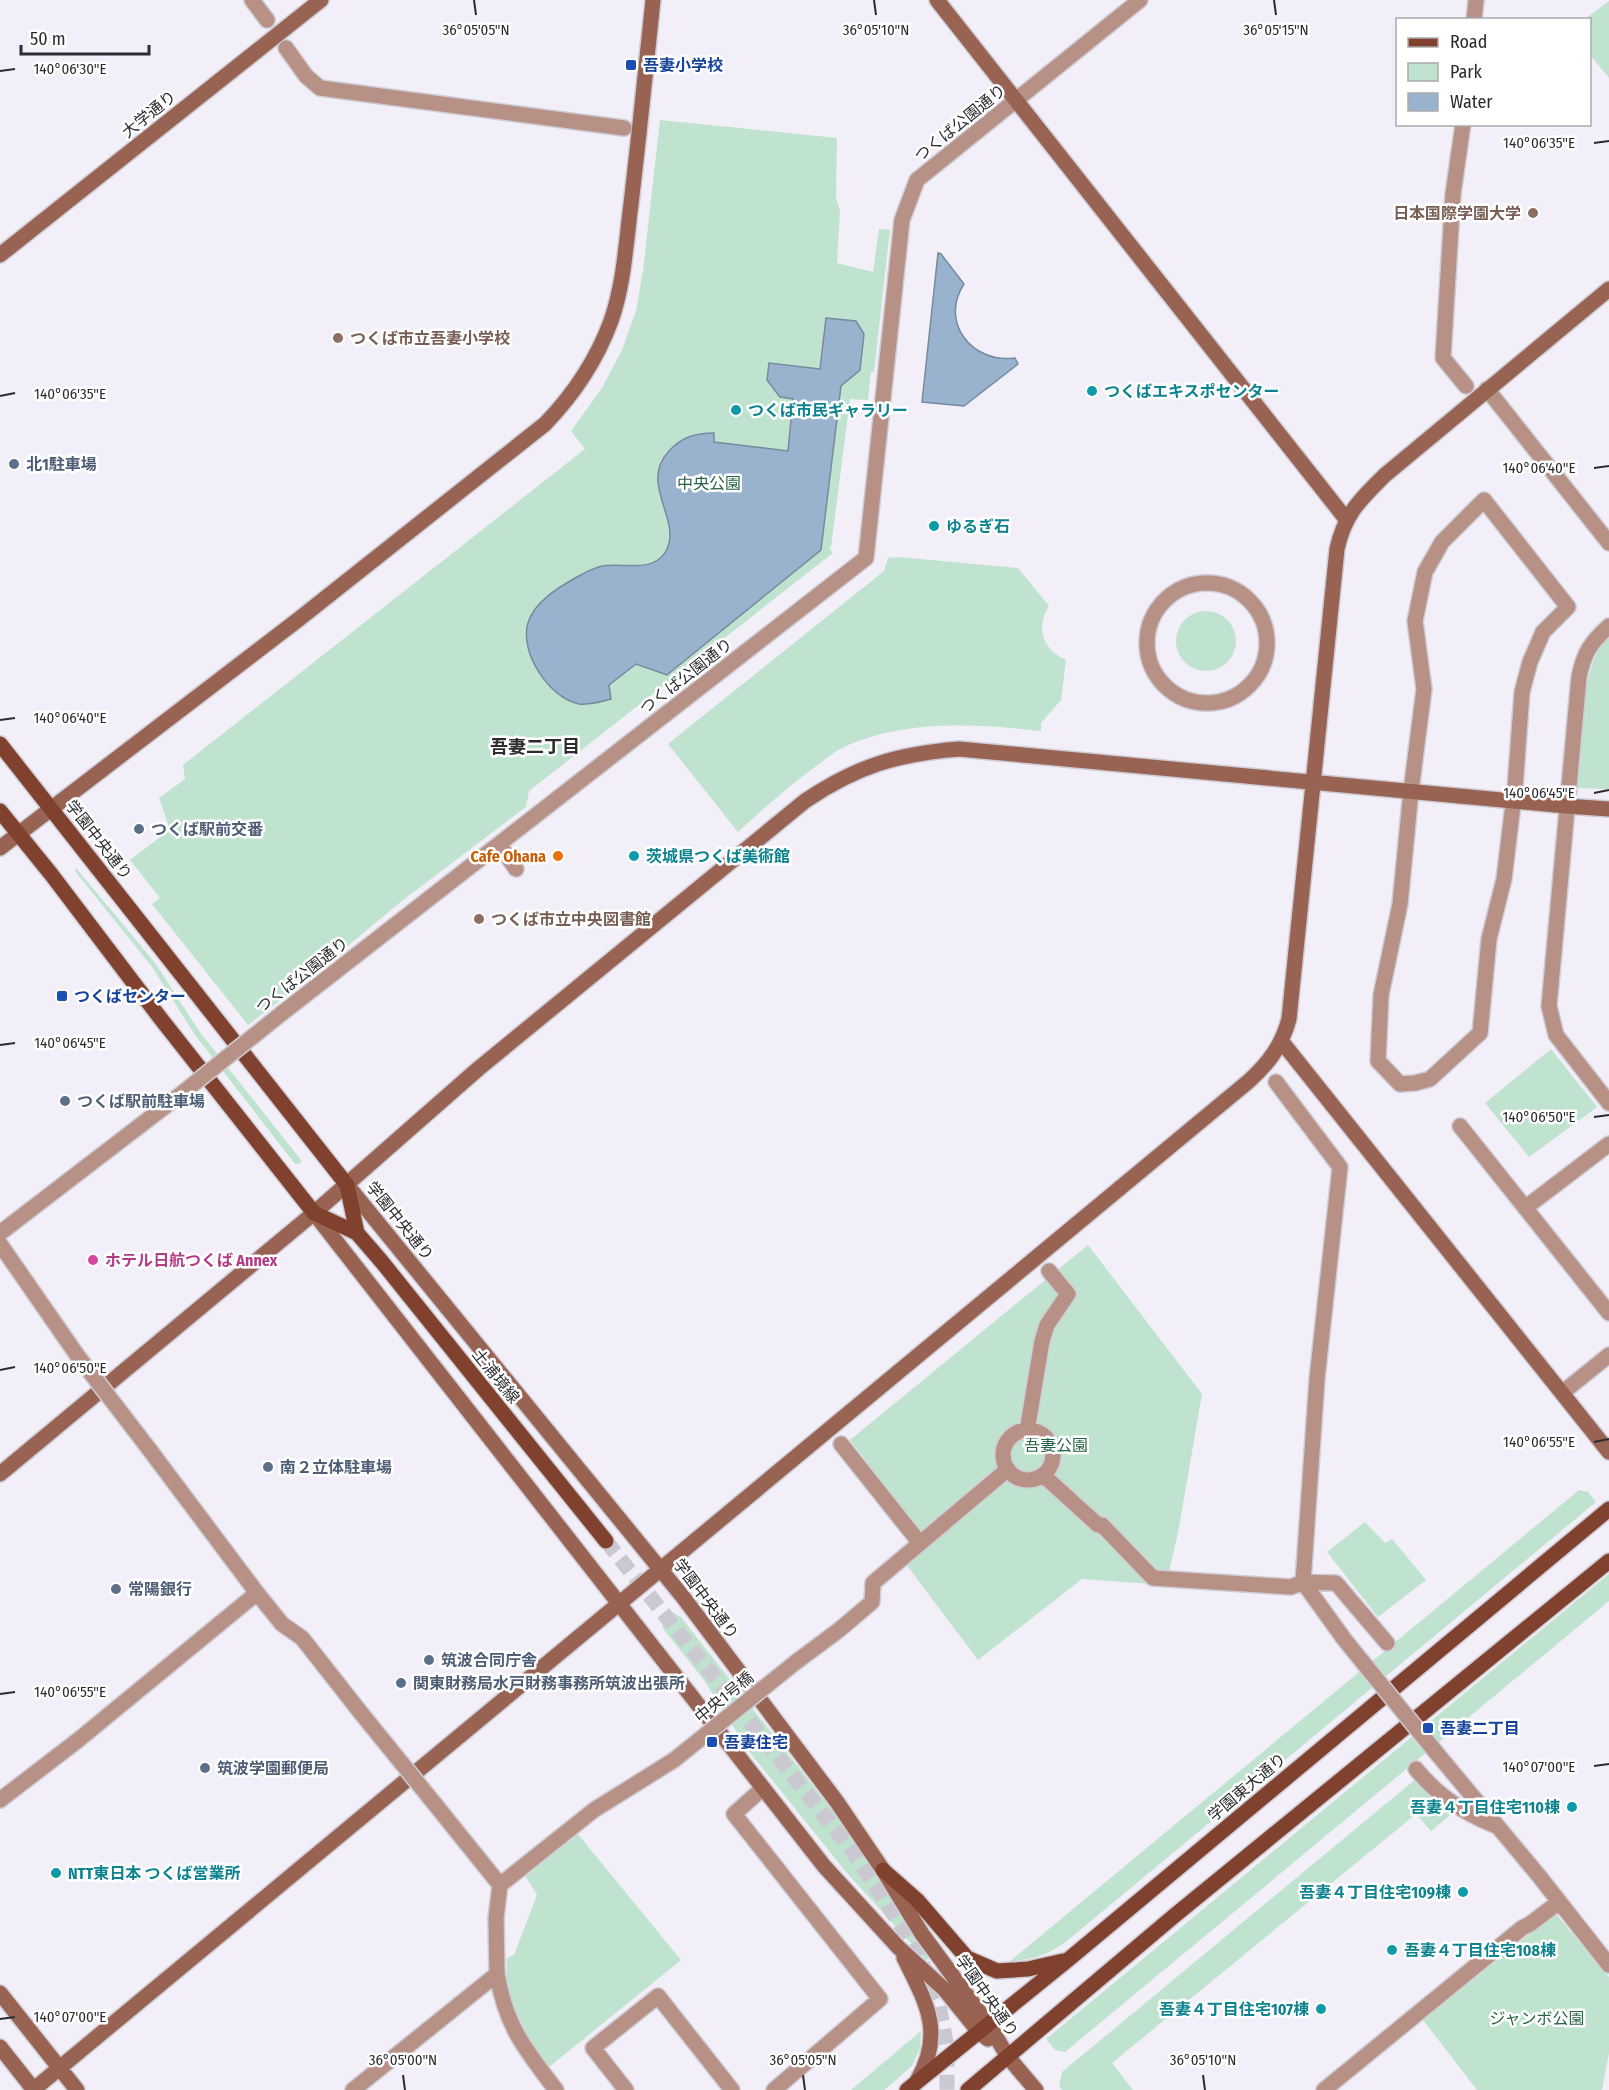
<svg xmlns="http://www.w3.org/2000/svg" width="1609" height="2090" font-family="'Fira Sans Condensed','Noto Sans JP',sans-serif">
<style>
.green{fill:#bfe3ce}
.water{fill:#99b2ce;stroke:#788a9e;stroke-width:1.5}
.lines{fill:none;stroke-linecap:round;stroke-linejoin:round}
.primary-tunnel{stroke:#cac8d1;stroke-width:15;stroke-dasharray:15 8;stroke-linecap:butt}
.street-casing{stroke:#ceccd5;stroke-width:18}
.secondary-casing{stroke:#ceccd5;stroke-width:18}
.primary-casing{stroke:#ceccd5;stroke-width:18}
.street{stroke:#b79185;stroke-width:15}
.secondary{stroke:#986353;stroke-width:15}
.primary{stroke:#80412e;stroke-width:15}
.street-bridge-casing{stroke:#ceccd5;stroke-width:18;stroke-linecap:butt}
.street-bridge{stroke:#b79185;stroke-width:15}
.ticks{fill:none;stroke:#2c2b2f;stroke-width:2}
.transit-dot{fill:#1a4fb4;stroke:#fff;stroke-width:2}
.education-dot{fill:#8d6e63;stroke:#fff;stroke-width:2}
.culture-dot{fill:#0f9aa8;stroke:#fff;stroke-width:2}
.service-dot{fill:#5c6f8a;stroke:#fff;stroke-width:2}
.food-dot{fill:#e8710a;stroke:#fff;stroke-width:2}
.hotel-dot{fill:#d1479c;stroke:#fff;stroke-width:2}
.labels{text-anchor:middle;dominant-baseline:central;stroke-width:5;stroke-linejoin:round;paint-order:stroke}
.transit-label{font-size:16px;font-weight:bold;fill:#164399;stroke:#fff;text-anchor:start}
.street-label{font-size:16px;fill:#2c2b2f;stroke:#fff}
.education-label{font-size:16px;font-weight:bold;fill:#785e54;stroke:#fff;text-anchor:start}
.culture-label{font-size:16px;font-weight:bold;fill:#0d838f;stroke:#fff;text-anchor:start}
.service-label{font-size:16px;font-weight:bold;fill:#4e5e75;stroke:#fff;text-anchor:start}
.park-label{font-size:16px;fill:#286447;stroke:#fff}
.food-label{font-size:16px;font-weight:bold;fill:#c56008;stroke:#fff;text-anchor:end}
.hotel-label{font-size:16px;font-weight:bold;fill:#b23c85;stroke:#fff;text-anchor:start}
.neighbourhood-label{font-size:18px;font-weight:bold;fill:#2c2b2f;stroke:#fff}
.ticks-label{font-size:15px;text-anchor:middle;fill:#2c2b2f;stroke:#fff;stroke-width:5;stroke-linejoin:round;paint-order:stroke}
</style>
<rect width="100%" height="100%" fill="#f2eff9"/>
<!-- green -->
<path class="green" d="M 1609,1 L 1609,78 L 1590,55 L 1590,20 L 1585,19 Z
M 660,120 L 837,138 L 836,198 L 840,211 L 837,263 L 873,272 L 879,229 L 890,230 L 874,372 L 871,372 L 868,400 L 850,399 L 831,547 L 829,548 L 833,553 L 529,791 L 526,807 L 403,900 L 309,978 L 248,1025 L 152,904 L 160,898 L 130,860 L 163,835 L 168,824 L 159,798 L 185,779 L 183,765 L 585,449 L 571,431 L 602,388 L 622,350 L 636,311 L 643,271 Z
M 898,557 L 1018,568 L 1049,606 C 1035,628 1043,650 1066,660 L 1061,700 L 1041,723 L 1041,731 C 976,724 903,719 842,748 C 834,752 826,759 819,764 C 790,785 764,808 738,832 L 668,744 L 884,571 L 888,558 Z
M1176 641a30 30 0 1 1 60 0a30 30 0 1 1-60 0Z
M 1609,636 L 1609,789 L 1577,788 C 1581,748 1579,664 1609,636 Z
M 76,868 L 156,964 L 199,1031 L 301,1160 L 301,1163 L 295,1164 L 195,1035 L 152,967 L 75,871 Z
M 1551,1049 L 1597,1107 L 1529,1157 L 1485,1103 Z
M 1088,1245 L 1202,1394 L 1178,1533 L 1166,1585 L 1082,1579 L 978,1660 L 905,1563 L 929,1543 L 850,1440 Z
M 1579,1490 L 1588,1492 L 1596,1502 L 1073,1936 C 1049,1955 1039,1958 1009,1962 Z
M 1365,1522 L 1385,1543 L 1392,1539 L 1426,1580 L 1378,1617 L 1327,1552 Z
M 1609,1574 L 1609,1601 L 1065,2052 L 1055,2050 L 1046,2039 Z
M 670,1611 L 681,1617 L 835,1814 L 930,1958 L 926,1960 L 846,1872 L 748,1750 L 704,1680 L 664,1630 L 660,1619 Z
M 1417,1778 L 1454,1812 L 1431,1831 L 1416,1814 L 1112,2063 L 1133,2090 L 1062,2090 L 1059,2086 L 1062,2072 Z
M 577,1833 L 681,1960 L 549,2067 C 532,2044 513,2021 507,1991 C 505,1981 507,1968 507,1958 L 514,1955 L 537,1895 L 524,1874 Z
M 1555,1913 L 1609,1977 L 1609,2053 L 1602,2090 L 1477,2090 L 1423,2020 Z
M 921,2031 L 920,2048 L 912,2066 L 896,2080 L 884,2090 L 851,2090 Z"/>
<!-- water -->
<path class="water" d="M 938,253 L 941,254 L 964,284 C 939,322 972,364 1015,358 L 1018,364 L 964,406 L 922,402 Z
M 826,318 L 856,321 L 864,334 L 860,370 L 841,386 L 821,550 L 667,675 L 636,664 L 609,685 L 611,699 C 601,702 590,705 579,704 C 549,698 519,652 528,623 C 534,602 559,587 577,577 C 584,573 594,568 602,566 C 623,562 653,574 666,551 C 683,520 638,484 669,451 C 682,437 695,433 714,433 L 714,442 L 788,451 L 793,399 L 780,397 L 767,380 L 769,363 L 820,369 Z"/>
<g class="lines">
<!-- primary-tunnel -->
<path class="primary-tunnel" d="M 606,1541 L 851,1849 L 918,1952 L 939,2005 L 947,2047 L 947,2090"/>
<!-- street casing -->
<g class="street-casing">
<path id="street" d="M 252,0 L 267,20
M 1474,20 L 1476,0
M 286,48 L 306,76 L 320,88 L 624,128
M 1463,124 L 1453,194 L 1443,358 L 1466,386
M 1487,389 L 1609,543
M 1484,500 L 1568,607 L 1543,632 L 1530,662 L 1522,692 L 1515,788 L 1504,879 L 1489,939 L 1480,1033 L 1430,1079 L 1415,1083 L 1400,1084 L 1378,1061 L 1381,995 L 1400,904 L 1411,791 L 1424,689 L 1415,621 L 1425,572 L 1442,542 Z
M1147 643a60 60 0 1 1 120 0a60 60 0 1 1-120 0Z
M 1609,626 C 1590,643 1584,653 1579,677 L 1549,1006 L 1556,1035 L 1609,1103
M 499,844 L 516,869
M 281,1014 L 866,558 L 902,220 L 917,180 L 1140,0
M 1276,1082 L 1340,1167 L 1317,1379 L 1303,1582 L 1344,1639
M 1460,1126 L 1609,1313
M 1525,1208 L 1609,1144
M 0,1233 L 176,1098
M 0,1244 L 77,1355
M 1562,1393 L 1609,1355
M1003 1455a25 25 0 1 1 50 0a25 25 0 1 1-50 0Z
M 1027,1431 L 1042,1341 L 1047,1325 L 1068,1294 L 1049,1271
M 841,1444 L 919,1542
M 149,1449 L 257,1593 L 282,1624 L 302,1638 L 361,1713
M 1043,1475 L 1098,1525 L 1102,1525 L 1153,1578 L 1291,1587 L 1303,1582 L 1336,1583 L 1387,1643
M 796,1662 L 839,1630 L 872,1602 L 873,1583 L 1008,1469
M 1439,1756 L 1539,1876 L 1609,1965
M 1416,1769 C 1436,1794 1464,1813 1494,1825
M 763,1788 L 734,1814 L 880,1999 L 774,2090
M 0,1800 L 77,1741 L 257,1593
M 434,1803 L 500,1885
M 497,1974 C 506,2027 525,2049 556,2090
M 353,2090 L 497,1974 L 496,1918 L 500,1885 L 594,1810 L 674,1760
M 626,2090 L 593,2048 L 658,1996 L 732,2090
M 1324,2090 L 1522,1928 L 1530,1924 L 1559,1902"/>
</g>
<!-- secondary casing -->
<g class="secondary-casing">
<path id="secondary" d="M 937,0 L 1346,519
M 0,255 L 321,0
M 0,848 L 299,619 L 545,424 C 574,394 597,359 611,321 C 624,284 626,243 631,204 C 639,136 646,68 653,0
M 1282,1042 L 1609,1452
M 347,1185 L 683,1597 L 837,1802 L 883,1870 L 922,1934 L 989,2025 L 1008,2057 L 1036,2090
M 314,1213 L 824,1866 L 898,1947 L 945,1990 L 979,2032 L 988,2039
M 0,1474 L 314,1213 L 478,1069 L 805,801 C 857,766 897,754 959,749 L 1566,806 L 1609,809
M 904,1958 C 926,2002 945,2033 917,2081
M 0,1993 L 77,2090
M 0,2047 L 34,2090
M 33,2090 L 1249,1081 C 1269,1063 1282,1045 1289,1019 L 1337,549 C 1345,513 1360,500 1385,475 L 1609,289"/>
</g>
<!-- primary casing -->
<g class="primary-casing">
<path id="primary" d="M 0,744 L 347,1185 L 357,1233
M 0,811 L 51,874 L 161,1019 L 314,1213 L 357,1233 L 382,1262 L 606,1541
M 883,1870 L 917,1900 L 967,1958 L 997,1971 L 1028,1969 L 1063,1961
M 907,2090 L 1069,1959 L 1609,1509
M 968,2090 L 1174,1916 L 1609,1561"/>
</g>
<!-- street -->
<use href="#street" class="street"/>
<!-- secondary -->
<use href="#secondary" class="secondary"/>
<!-- primary -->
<use href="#primary" class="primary"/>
<!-- street-bridge casing -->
<g class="street-bridge-casing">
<path id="street-bridge" d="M 176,1098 L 281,1014
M 77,1355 L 149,1449
M 1344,1639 L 1439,1756
M 361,1713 L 434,1803
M 674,1760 L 796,1662"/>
</g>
<!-- street-bridge -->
<use href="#street-bridge" class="street-bridge"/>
</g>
<!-- ticks -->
<path class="ticks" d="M 474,0 L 476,15M 874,0 L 876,15M 1274,0 L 1276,15M 0,71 L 15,69M 1594,143 L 1609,141M 0,396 L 15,393M 1594,468 L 1609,466M 0,720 L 15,718M 1594,793 L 1609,790M 0,1045 L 15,1043M 1594,1117 L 1609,1115M 0,1370 L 15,1367M 1594,1442 L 1609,1439M 0,1694 L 15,1692M 1594,1766 L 1609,1764M 0,2019 L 15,2017M 403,2075 L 405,2090M 803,2075 L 805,2090M 1203,2075 L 1205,2090"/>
<!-- markers -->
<g class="transit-dot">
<rect x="625" y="59" width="12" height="12" rx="3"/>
<rect x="56" y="990" width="12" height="12" rx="3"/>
<rect x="1422" y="1722" width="12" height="12" rx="3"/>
<rect x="706" y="1736" width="12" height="12" rx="3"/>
</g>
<g class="education-dot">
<circle cx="1533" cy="213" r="6"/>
<circle cx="338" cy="338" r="6"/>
<circle cx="479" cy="919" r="6"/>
</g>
<g class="culture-dot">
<circle cx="1092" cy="391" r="6"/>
<circle cx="736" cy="410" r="6"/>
<circle cx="934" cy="526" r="6"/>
<circle cx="634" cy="856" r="6"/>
<circle cx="1572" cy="1807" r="6"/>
<circle cx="56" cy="1873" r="6"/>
<circle cx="1463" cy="1892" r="6"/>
<circle cx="1392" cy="1950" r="6"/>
<circle cx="1321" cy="2009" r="6"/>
</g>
<g class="service-dot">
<circle cx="14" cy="464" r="6"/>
<circle cx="139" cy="829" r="6"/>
<circle cx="65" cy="1101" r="6"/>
<circle cx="268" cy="1467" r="6"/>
<circle cx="116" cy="1589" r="6"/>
<circle cx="429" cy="1660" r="6"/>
<circle cx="401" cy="1683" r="6"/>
<circle cx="205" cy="1768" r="6"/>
</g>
<circle class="food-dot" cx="558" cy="856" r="6"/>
<circle class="hotel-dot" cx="93" cy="1260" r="6"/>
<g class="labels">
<!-- transit labels -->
<g class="transit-label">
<text x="643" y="65">吾妻小学校</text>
<text x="74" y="996">つくばセンター</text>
<text x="1440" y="1728">吾妻二丁目</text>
<text x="724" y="1742">吾妻住宅</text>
</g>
<!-- street labels -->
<g class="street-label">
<text transform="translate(149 114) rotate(-39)">大学通り</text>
<text transform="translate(960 123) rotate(-39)">つくば公園通り</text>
<text transform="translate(686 676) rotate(-38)">つくば公園通り</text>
<text transform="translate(99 840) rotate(52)">学園中央通り</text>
<text transform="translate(302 975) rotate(-38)">つくば公園通り</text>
<text transform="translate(400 1221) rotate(51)">学園中央通り</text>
<text transform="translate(496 1376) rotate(51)">土浦境線</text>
<text transform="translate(706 1599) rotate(53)">学園中央通り</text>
<text transform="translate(724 1697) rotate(-39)">中央1号橋</text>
<text transform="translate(1247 1787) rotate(-40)">学園東大通り</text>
<text transform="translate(987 1996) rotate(55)">学園中央通り</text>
</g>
<!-- education labels -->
<g class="education-label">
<text x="1521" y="213" text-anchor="end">日本国際学園大学</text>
<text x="350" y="338">つくば市立吾妻小学校</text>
<text x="491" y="919">つくば市立中央図書館</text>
</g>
<!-- culture labels -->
<g class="culture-label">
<text x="1104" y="391">つくばエキスポセンター</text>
<text x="748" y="410">つくば市民ギャラリー</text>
<text x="946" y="526">ゆるぎ石</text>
<text x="646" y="856">茨城県つくば美術館</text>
<text x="1560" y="1807" text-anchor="end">吾妻４丁目住宅110棟</text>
<text x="68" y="1873">NTT東日本 つくば営業所</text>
<text x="1451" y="1892" text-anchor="end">吾妻４丁目住宅109棟</text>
<text x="1404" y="1950">吾妻４丁目住宅108棟</text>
<text x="1309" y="2009" text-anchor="end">吾妻４丁目住宅107棟</text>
</g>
<!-- service labels -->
<g class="service-label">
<text x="26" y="464">北1駐車場</text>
<text x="151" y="829">つくば駅前交番</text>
<text x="77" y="1101">つくば駅前駐車場</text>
<text x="280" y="1467">南２立体駐車場</text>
<text x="128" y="1589">常陽銀行</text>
<text x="441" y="1660">筑波合同庁舎</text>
<text x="413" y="1683">関東財務局水戸財務事務所筑波出張所</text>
<text x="217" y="1768">筑波学園郵便局</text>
</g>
<!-- park labels -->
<g class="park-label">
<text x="709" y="483">中央公園</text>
<text x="1056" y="1445">吾妻公園</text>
<text x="1537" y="2018">ジャンボ公園</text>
</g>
<!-- food labels -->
<g class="food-label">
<text x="546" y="856">Cafe Ohana</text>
</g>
<!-- hotel labels -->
<g class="hotel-label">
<text x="105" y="1260">ホテル日航つくば Annex</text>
</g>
<!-- neighbourhood labels -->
<g class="neighbourhood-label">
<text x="535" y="747">吾妻二丁目</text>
</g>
</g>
<g class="ticks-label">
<text x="476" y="35">36°05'05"N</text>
<text x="876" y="35">36°05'10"N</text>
<text x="1276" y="35">36°05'15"N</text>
<text x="70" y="74">140°06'30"E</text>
<text x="1539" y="148">140°06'35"E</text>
<text x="70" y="399">140°06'35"E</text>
<text x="1539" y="473">140°06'40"E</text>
<text x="70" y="723">140°06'40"E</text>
<text x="1539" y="798">140°06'45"E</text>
<text x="70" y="1048">140°06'45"E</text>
<text x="1539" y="1122">140°06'50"E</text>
<text x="70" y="1373">140°06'50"E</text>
<text x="1539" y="1447">140°06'55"E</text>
<text x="70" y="1697">140°06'55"E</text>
<text x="1539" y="1772">140°07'00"E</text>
<text x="70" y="2022">140°07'00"E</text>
<text x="403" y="2065">36°05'00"N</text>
<text x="803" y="2065">36°05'05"N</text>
<text x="1203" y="2065">36°05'10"N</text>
</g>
<!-- legend -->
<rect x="1396" y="18" width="195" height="108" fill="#ffffff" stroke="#abaaac" stroke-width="1.5"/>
<rect x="1408" y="38" width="30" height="9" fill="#80412e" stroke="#abaaac" stroke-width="1.5"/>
<text x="1450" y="48" font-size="18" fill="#2c2b2f">Road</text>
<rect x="1408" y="63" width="30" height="18" fill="#bfe3ce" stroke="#abaaac" stroke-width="1.5"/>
<text x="1450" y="78" font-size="18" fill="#2c2b2f">Park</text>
<rect x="1408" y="93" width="30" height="18" fill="#99b2ce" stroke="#abaaac" stroke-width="1.5"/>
<text x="1450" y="108" font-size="18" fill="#2c2b2f">Water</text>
<!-- scale -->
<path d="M21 45v9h128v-9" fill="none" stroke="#2c2b2f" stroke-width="3"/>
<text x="30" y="45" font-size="18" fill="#2c2b2f" stroke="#ffffff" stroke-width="4.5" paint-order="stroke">50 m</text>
</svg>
